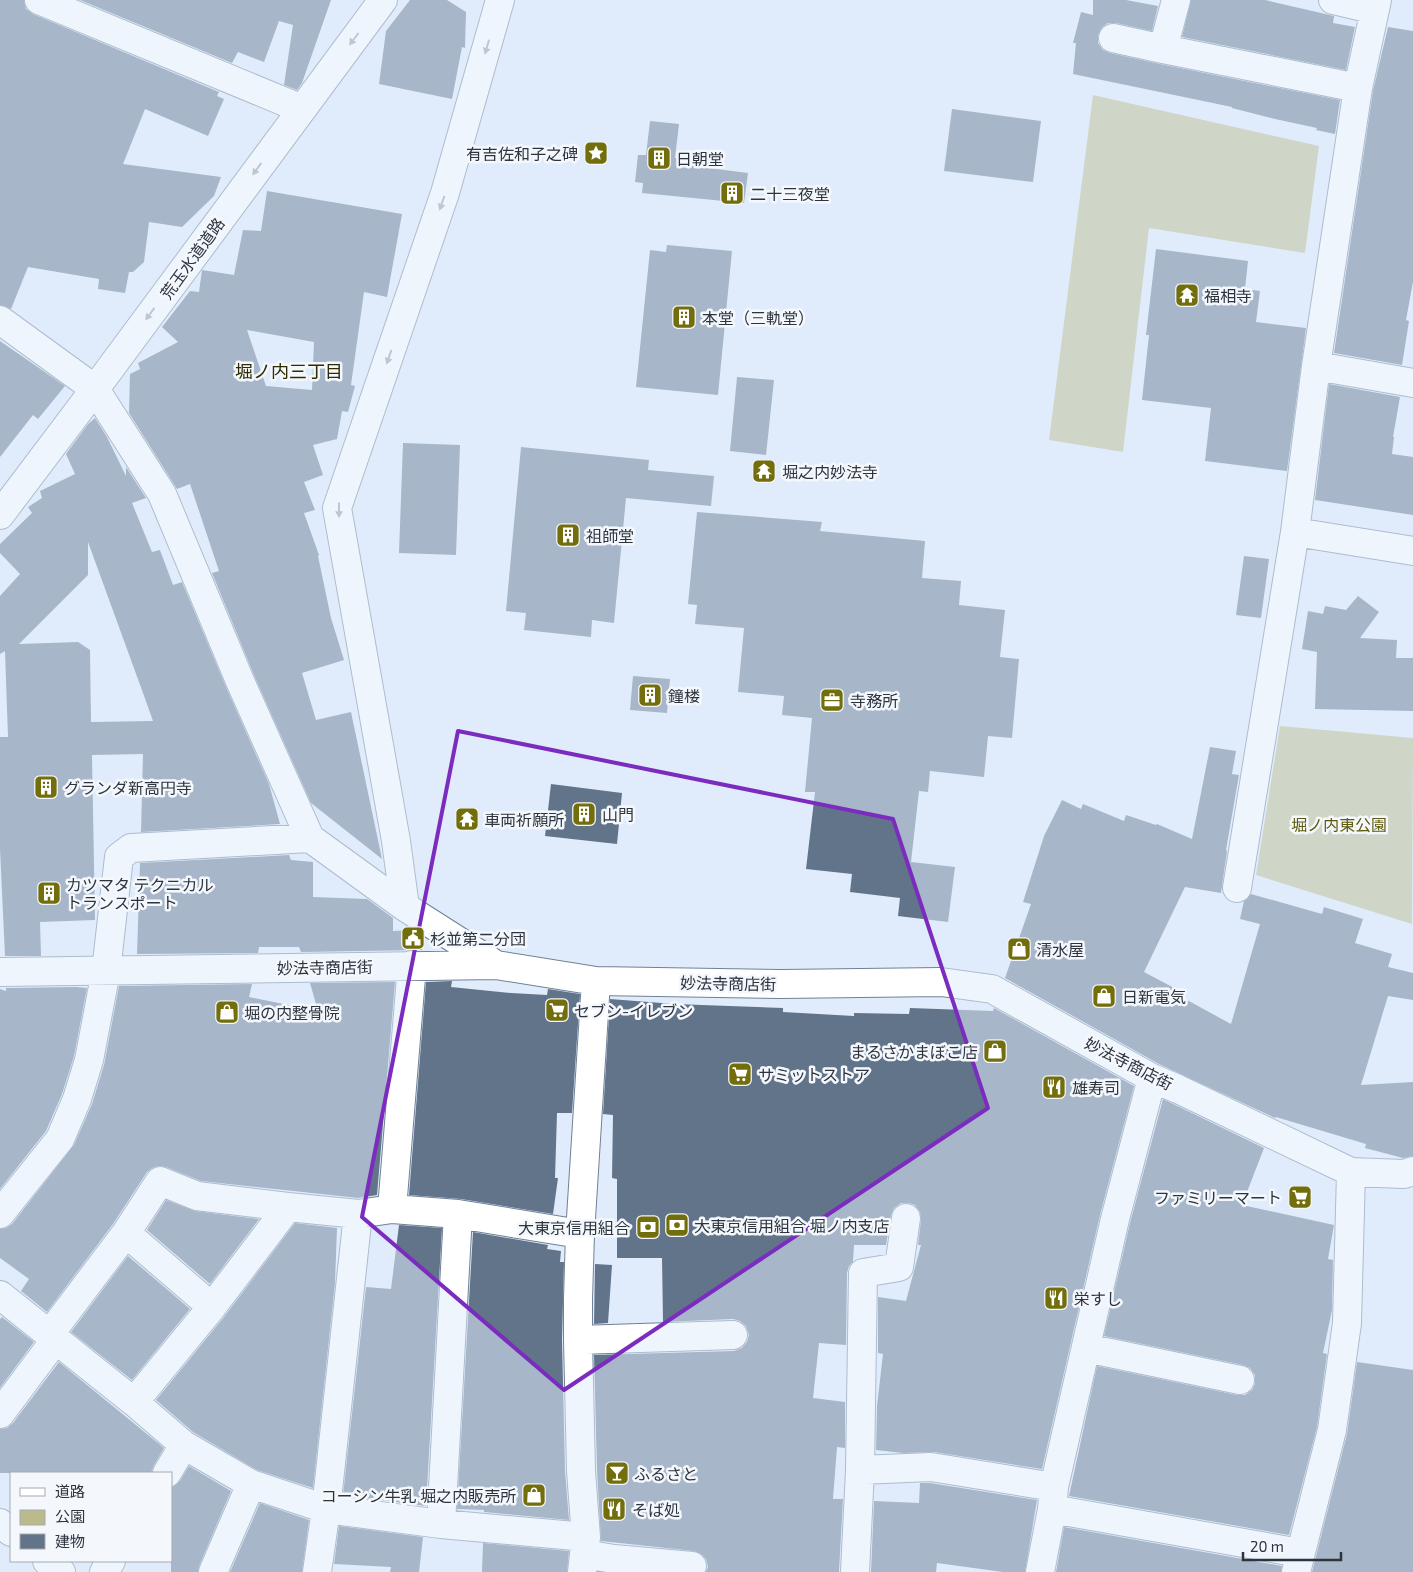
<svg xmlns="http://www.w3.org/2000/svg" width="1413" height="1572" font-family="'Exo 2','Noto Sans JP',sans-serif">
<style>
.green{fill:#bbba8b}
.building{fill:#62748a;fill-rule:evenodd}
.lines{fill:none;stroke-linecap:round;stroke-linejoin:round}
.minor-casing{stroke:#6f8197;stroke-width:30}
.major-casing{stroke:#6f8197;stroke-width:30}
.minor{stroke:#fff;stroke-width:28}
.major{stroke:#fff;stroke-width:28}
.oneway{fill:#969a9e}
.marked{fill:none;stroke:#7b2cbf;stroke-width:4;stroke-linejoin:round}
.labels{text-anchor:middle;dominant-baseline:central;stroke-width:5;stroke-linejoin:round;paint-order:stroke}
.poi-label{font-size:16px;fill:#2d343e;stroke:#f4f8fd;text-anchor:start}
.street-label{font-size:16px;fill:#2d343e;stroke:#f4f8fd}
.park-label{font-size:16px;fill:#5e5a0d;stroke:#f4f8fd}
.neighbourhood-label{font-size:18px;fill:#2e2c01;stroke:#f4f8fd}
</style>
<rect width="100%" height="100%" fill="#e0ecfb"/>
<!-- green -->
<path class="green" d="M 1093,95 L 1319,146 L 1305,253 L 1149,228 L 1123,452 L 1049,440 Z
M 1280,726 L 1413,738 L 1412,924 L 1256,875 Z"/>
<!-- building -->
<path class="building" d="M 0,0 L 24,0 L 26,9 L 33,14 L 219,92 L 217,96 L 224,99 L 208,136 L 145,109 L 123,164 L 221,177 L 214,196 L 182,227 L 149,222 L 144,262 L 133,272 L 129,272 L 125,293 L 98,289 L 99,279 L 28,267 L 11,309 L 0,305 Z
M 80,0 L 331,0 L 302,83 L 297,90 L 284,85 L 293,25 L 279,21 L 264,62 L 238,52 L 232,63 Z
M 410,0 L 447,0 L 466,12 L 465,48 L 462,47 L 452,99 L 379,84 L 386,31 Z
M 1093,0 L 1126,0 L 1158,6 L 1152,31 L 1116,23 L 1108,23 L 1102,27 L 1098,35 L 1098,43 L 1103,50 L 1110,53 L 1160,64 L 1340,100 L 1335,134 L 1316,130 L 1317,128 L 1275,119 L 1232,108 L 1232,107 L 1073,74 L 1076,43 L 1073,43 L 1081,12 L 1093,15 Z
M 1191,0 L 1265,0 L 1334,16 L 1333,23 L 1355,27 L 1346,70 L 1182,37 Z
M 1388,27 L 1413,31 L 1413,282 L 1406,320 L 1409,321 L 1402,365 L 1334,353 L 1373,91 Z
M 952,109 L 1041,121 L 1033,182 L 944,171 Z
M 650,121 L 679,124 L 675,158 L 686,159 L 685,165 L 748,173 L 744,203 L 642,193 L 643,183 L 635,182 L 638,155 L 646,155 Z
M 267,191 L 402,214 L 387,297 L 364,292 L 351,385 L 355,386 L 348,412 L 342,411 L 337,439 L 313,445 L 323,475 L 304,482 L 315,510 L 304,513 L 319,555 L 318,556 L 331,618 L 344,660 L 302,673 L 316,720 L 351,712 L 382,859 L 311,803 L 254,675 L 212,573 L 219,571 L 190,484 L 177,489 L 129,413 L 130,374 L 140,369 L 138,363 L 178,342 L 162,327 L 190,291 L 199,292 L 202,270 L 234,275 L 243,230 L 261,231 ZM 247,330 L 314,342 L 312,390 L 266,386 Z
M 667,245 L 732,251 L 718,395 L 636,387 L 650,250 L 666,252 Z
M 1156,249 L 1248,261 L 1245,289 L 1260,291 L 1256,322 L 1306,328 L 1287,471 L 1205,461 L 1211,408 L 1142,400 L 1149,335 L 1146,335 Z
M 0,341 L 65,386 L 38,419 L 33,415 L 0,457 Z
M 737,377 L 774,380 L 766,455 L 730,451 Z
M 1329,384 L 1400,397 L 1393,437 L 1394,437 L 1392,454 L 1413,457 L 1413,515 L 1315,500 Z
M 95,418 L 107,437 L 126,476 L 126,467 L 146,498 L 132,503 L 152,552 L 160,550 L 173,585 L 182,582 L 226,687 L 269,784 L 280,824 L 141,832 L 143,754 L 92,755 L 95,920 L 40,922 L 41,956 L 5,956 L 0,849 L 0,737 L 8,737 L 5,651 L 0,654 L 0,596 L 20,574 L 0,553 L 0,544 L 32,513 L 28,507 L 42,498 L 40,491 L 75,474 L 66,454 L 88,424 ZM 88,542 L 143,693 L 153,721 L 91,722 L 90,650 L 78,642 L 19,644 L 88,575 Z
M 403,443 L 460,445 L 456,555 L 399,553 Z
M 521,447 L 649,460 L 648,470 L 714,476 L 711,506 L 626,498 L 614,623 L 592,620 L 591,637 L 524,630 L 526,613 L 506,611 Z
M 697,512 L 822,522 L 820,531 L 925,541 L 922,578 L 961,581 L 959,605 L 1005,610 L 1000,657 L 1019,659 L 1012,738 L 988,736 L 984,777 L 930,771 L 928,792 L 919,791 L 911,862 L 955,867 L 948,922 L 898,916 L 900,898 L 850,892 L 852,874 L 806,869 L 815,792 L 805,792 L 812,718 L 782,715 L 784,696 L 738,692 L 744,628 L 695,624 L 697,605 L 688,604 Z
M 1244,556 L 1269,559 L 1261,618 L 1236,615 Z
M 1358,596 L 1379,612 L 1360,638 L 1397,640 L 1396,658 L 1413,658 L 1413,711 L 1315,709 L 1317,652 L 1302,649 L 1308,611 L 1323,614 L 1325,606 L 1346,610 Z
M 633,676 L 670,679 L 667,713 L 630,710 Z
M 1210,747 L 1236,751 L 1232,774 L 1239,775 L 1226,850 L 1227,851 L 1221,893 L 1185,887 L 1144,972 L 1178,990 L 1176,994 L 1231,1024 L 1260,924 L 1240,919 L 1244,901 L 1251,894 L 1322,914 L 1324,907 L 1363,919 L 1355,943 L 1392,954 L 1388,967 L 1413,973 L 1413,1000 L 1388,996 L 1361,1085 L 1413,1082 L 1413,1156 L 1403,1158 L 1365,1148 L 1366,1144 L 1276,1117 L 1275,1118 L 1159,1064 L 1005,978 L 1031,904 L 1023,902 L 1044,836 L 1062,800 L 1081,809 L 1083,804 L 1124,821 L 1126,815 L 1156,825 L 1157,824 L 1192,839 Z
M 551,784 L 622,793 L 617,844 L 545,836 Z
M 289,855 L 291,860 L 313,862 L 313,897 L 367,899 L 393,918 L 393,931 L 412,930 L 422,936 L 422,950 L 301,952 L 299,947 L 259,947 L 258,953 L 137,954 L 140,863 Z
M 452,981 L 451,987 L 511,993 L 547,995 L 548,989 L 580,994 L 572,1113 L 557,1113 L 555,1178 L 558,1178 L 553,1214 L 461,1199 L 409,1195 L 426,982 Z
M 395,982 L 377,1195 L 358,1198 L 201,1181 L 166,1167 L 158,1166 L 152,1168 L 147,1172 L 113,1224 L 47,1312 L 21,1291 L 29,1279 L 0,1258 L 0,1229 L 6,1228 L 12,1224 L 74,1145 L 92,1104 L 104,1065 L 119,986 L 252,984 L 249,997 L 318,1011 L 310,983 Z
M 76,987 L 87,988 L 74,1056 L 62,1094 L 46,1131 L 0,1189 L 0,989 L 6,991 L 6,988 Z
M 610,999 L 674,1004 L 783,1008 L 783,1012 L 854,1016 L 854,1013 L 909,1014 L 910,1008 L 993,1011 L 994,1008 L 1134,1086 L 1100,1215 L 1042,1469 L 934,1452 L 903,1453 L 876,1450 L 877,1406 L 883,1354 L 878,1353 L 878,1297 L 906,1301 L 921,1245 L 918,1245 L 921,1220 L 920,1212 L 915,1205 L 909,1203 L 901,1203 L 894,1208 L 891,1215 L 886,1245 L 854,1245 L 853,1262 L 849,1266 L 847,1273 L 846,1345 L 819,1343 L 813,1398 L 845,1402 L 845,1448 L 837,1447 L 833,1499 L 843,1499 L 839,1572 L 706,1572 L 708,1567 L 706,1559 L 701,1554 L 694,1551 L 601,1541 L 597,1470 L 594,1355 L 734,1351 L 742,1348 L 747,1342 L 749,1335 L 746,1326 L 740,1321 L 733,1319 L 663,1322 L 662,1258 L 617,1258 L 617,1179 L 612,1178 L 613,1115 L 603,1114 Z
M 1163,1099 L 1264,1148 L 1242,1205 L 1334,1225 L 1328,1259 L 1333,1260 L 1332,1310 L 1323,1353 L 1327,1354 L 1317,1427 L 1289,1535 L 1069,1496 L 1097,1366 L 1237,1395 L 1245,1395 L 1252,1390 L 1255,1384 L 1255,1375 L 1250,1368 L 1243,1365 L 1104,1336 L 1130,1223 Z
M 166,1200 L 195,1211 L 259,1219 L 210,1284 L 147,1230 Z
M 295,1223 L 337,1228 L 335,1283 L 313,1488 L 257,1470 L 193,1432 L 156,1400 L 224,1317 Z
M 399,1225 L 442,1228 L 426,1506 L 343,1495 L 366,1287 L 391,1289 Z
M 473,1232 L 548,1245 L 547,1249 L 561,1251 L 560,1262 L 564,1262 L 562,1340 L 565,1471 L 569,1520 L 484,1512 L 484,1510 L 457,1509 Z
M 128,1256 L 190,1309 L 132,1380 L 71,1332 Z
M 595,1264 L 612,1265 L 608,1323 L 594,1324 Z
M 2,1317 L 34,1342 L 0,1388 L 0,1319 Z
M 59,1362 L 164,1448 L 154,1465 L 151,1473 L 0,1473 L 0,1429 L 7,1428 L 13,1423 Z
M 1357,1362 L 1413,1370 L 1413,1572 L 1312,1572 L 1347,1434 Z
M 189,1466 L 231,1491 L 199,1566 L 198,1572 L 171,1572 L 171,1488 L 180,1481 Z
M 920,1483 L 930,1483 L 1037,1500 L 1025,1572 L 1003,1572 L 937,1563 L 936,1572 L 871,1572 L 874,1501 L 919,1503 Z
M 260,1503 L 309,1520 L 302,1572 L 230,1572 Z
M 339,1526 L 423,1537 L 419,1572 L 390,1572 L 391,1567 L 334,1564 Z
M 1064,1527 L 1282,1566 L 1281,1572 L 1056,1572 Z
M 483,1543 L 569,1551 L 567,1572 L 482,1572 Z"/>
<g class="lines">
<!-- minor casing -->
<g class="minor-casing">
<path id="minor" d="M 39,0 L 302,109
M 1176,0 L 1163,49 L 1358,88
M 1333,0 L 1375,10
M 1113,38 L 1163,49
M 0,320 L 95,389 L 162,494 L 240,681 L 310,838 L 405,907 L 496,965
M 1316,366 L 1413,383
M 1295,532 L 1413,551
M 1237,888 L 1295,532 L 1316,366 L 1358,88 L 1377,0
M 405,907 L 396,841 L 337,508 L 445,193 L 500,0
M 0,972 L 496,965 L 596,981 L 781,984 L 941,982 L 992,989 L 1152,1078 L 1178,1089 L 1351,1172 L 1404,1174 L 1413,1171
M 392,1209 L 412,965
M 0,1214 L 60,1139 L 77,1099 L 89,1060 L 106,971 L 119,857 L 131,848 L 310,838
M 126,1233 L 212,1307
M 0,1295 L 134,1402 L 184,1445 L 251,1484 L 326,1509 L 441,1524 L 586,1537
M 49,1335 L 126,1233 L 160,1181 L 197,1196 L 288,1207
M 578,1340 L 733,1335
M 1086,1348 L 1240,1380
M 134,1402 L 212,1307 L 288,1207 L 358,1214
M 0,1414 L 56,1339
M 860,1470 L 931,1467 L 1054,1487
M 167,1473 L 184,1445
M 1052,1509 L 1300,1553
M 0,1523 L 11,1532
M 441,1524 L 458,1214
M 584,1554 L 614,1559 L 692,1566
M 47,1561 L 61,1572
M 104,1572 L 111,1561
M 213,1572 L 251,1484
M 317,1572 L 326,1509 L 358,1214 L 392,1209 L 458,1214 L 580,1234
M 582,1572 L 586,1537 L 581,1471 L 578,1340 L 578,1299 L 580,1234 L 596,981
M 855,1572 L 860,1470 L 863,1273 L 899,1267 L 906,1218
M 1040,1572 L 1052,1509 L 1054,1487 L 1115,1219 L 1152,1078
M 1296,1572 L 1332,1430 L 1347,1323 L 1351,1172"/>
</g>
<!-- major casing -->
<g class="major-casing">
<path id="major" d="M 0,515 L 95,389 L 383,0"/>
</g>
<!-- minor -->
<use href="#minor" class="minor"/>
<!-- major -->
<use href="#major" class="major"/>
</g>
<!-- one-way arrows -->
<defs><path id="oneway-solid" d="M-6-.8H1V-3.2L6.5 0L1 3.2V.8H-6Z" transform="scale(1.25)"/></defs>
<g class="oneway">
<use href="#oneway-solid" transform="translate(354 39) rotate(127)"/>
<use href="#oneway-solid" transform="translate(487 47) rotate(106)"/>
<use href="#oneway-solid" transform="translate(257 169) rotate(126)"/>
<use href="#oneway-solid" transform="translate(442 203) rotate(109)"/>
<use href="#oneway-solid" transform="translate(150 314) rotate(126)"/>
<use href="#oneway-solid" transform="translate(389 357) rotate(109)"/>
<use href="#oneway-solid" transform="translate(339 510) rotate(90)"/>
</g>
<!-- marked area -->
<path d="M0 0H1413V1572H0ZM 458,731 L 893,819 L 988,1108 L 564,1390 L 362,1217 Z" fill="#e0ecfb" fill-opacity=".55" fill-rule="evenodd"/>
<path class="marked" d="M 458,731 L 893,819 L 988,1108 L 564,1390 L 362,1217 Z"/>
<!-- icons -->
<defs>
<g id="sight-square" transform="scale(1.25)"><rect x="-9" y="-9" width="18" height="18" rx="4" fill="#736e0c" stroke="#f4f8fd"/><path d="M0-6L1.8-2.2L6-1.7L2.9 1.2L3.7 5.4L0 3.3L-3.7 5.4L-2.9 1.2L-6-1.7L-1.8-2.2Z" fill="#fff"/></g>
<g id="building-square" transform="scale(1.25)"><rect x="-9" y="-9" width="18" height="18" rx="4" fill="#736e0c" stroke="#f4f8fd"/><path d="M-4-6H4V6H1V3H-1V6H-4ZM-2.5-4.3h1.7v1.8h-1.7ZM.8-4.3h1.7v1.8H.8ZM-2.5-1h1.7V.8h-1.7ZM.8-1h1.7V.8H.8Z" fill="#fff"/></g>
<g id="temple-square" transform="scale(1.25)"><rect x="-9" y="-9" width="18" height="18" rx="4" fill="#736e0c" stroke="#f4f8fd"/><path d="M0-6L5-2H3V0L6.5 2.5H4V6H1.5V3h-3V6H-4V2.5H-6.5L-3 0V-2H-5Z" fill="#fff"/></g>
<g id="office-square" transform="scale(1.25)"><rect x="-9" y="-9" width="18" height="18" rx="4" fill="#736e0c" stroke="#f4f8fd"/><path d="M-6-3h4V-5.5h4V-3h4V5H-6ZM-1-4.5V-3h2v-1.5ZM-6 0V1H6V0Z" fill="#fff"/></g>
<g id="civic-square" transform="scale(1.25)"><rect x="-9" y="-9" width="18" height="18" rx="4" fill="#736e0c" stroke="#f4f8fd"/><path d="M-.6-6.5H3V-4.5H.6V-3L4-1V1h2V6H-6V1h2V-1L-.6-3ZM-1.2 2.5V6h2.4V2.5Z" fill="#fff"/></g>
<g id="shop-square" transform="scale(1.25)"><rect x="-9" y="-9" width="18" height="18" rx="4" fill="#736e0c" stroke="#f4f8fd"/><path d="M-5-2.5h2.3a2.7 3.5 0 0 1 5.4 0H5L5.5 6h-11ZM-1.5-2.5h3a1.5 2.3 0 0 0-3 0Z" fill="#fff"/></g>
<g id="supermarket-square" transform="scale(1.25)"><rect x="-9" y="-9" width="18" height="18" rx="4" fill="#736e0c" stroke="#f4f8fd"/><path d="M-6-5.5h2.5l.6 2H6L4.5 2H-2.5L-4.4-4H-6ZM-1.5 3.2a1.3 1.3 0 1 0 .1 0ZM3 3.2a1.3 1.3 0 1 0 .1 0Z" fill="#fff"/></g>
<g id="restaurant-square" transform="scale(1.25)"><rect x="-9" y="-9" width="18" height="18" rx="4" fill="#736e0c" stroke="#f4f8fd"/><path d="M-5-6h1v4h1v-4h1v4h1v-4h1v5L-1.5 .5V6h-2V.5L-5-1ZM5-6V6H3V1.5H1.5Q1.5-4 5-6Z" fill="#fff"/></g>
<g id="bank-square" transform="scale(1.25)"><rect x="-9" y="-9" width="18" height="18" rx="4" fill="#736e0c" stroke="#f4f8fd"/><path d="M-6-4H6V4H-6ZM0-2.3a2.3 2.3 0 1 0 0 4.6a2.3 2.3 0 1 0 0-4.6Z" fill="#fff"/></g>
<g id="bar-square" transform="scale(1.25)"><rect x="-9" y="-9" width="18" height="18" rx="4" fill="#736e0c" stroke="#f4f8fd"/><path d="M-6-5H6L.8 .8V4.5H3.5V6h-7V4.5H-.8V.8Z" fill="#fff"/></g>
</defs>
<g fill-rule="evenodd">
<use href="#sight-square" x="596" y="153"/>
<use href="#building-square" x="659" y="158"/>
<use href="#building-square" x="732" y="193"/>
<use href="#temple-square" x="1187" y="295"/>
<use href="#building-square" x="684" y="317"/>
<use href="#temple-square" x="764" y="471"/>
<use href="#building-square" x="568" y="535"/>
<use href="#building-square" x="650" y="695"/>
<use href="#office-square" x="832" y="700"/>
<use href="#building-square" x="46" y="787"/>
<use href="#building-square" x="584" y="814"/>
<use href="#temple-square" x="467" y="819"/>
<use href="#building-square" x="49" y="893"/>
<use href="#civic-square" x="413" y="938"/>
<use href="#shop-square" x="1019" y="949"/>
<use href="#shop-square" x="1104" y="996"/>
<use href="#supermarket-square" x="557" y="1010"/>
<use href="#shop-square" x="227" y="1012"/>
<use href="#shop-square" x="995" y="1051"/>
<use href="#supermarket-square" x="740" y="1074"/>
<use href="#restaurant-square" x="1054" y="1087"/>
<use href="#supermarket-square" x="1300" y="1197"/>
<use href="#bank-square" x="677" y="1225"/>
<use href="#bank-square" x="648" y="1227"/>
<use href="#restaurant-square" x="1056" y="1298"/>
<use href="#bar-square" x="617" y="1473"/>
<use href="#shop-square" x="534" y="1495"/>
<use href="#restaurant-square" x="614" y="1509"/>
</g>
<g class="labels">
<!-- poi labels -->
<g class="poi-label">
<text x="578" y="153" text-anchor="end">有吉佐和子之碑</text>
<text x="676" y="158">日朝堂</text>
<text x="750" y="193">二十三夜堂</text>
<text x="1204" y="295">福相寺</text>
<text x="702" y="317">本堂（三軌堂）</text>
<text x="782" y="471">堀之内妙法寺</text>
<text x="586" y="535">祖師堂</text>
<text x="668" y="695">鐘楼</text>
<text x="850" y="700">寺務所</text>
<text x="64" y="787">グランダ新高円寺</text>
<text x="602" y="814">山門</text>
<text x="484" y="819">車両祈願所</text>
<text x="66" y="884">カツマタ テクニカル<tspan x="66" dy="18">トランスポート</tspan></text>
<text x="430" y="938">杉並第二分団</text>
<text x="1036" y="949">清水屋</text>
<text x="1122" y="996">日新電気</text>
<text x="574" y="1010">セブン-イレブン</text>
<text x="244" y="1012">堀の内整骨院</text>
<text x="978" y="1051" text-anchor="end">まるさかまぼこ店</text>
<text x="758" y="1074">サミットストア</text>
<text x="1072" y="1087">雄寿司</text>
<text x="1282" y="1197" text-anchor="end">ファミリーマート</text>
<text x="694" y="1225">大東京信用組合 堀ノ内支店</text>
<text x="630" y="1227" text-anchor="end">大東京信用組合</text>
<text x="1074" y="1298">栄すし</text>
<text x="634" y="1473">ふるさと</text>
<text x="516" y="1495" text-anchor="end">コーシン牛乳 堀之内販売所</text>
<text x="632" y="1509">そば処</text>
</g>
<!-- street labels -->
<g class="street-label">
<text transform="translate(192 258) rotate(-54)">荒玉水道道路</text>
<text transform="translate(325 967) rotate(-1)">妙法寺商店街</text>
<text transform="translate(728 983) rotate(1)">妙法寺商店街</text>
<text transform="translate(1129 1063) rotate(27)">妙法寺商店街</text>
</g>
<!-- park labels -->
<g class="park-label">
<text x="1339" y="824">堀ノ内東公園</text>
</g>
<!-- neighbourhood labels -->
<g class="neighbourhood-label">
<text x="289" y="371">堀ノ内三丁目</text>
</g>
</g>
<!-- legend -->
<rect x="10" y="1472" width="162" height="90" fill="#f4f8fd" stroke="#a4aab1"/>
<rect x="20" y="1488" width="25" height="8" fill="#ffffff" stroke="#a4aab1"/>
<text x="55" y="1497" font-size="15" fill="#2d343e">道路</text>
<rect x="20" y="1510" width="25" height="15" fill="#bbba8b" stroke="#a4aab1"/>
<text x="55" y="1522" font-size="15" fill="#2d343e">公園</text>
<rect x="20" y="1534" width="25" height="15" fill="#62748a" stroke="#a4aab1"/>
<text x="55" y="1547" font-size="15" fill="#2d343e">建物</text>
<!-- scale -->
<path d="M1243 1552v8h98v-8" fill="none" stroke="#2d343e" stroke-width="2.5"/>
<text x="1250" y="1552" font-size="15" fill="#2d343e" stroke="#f4f8fd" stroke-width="4" paint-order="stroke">20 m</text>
</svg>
